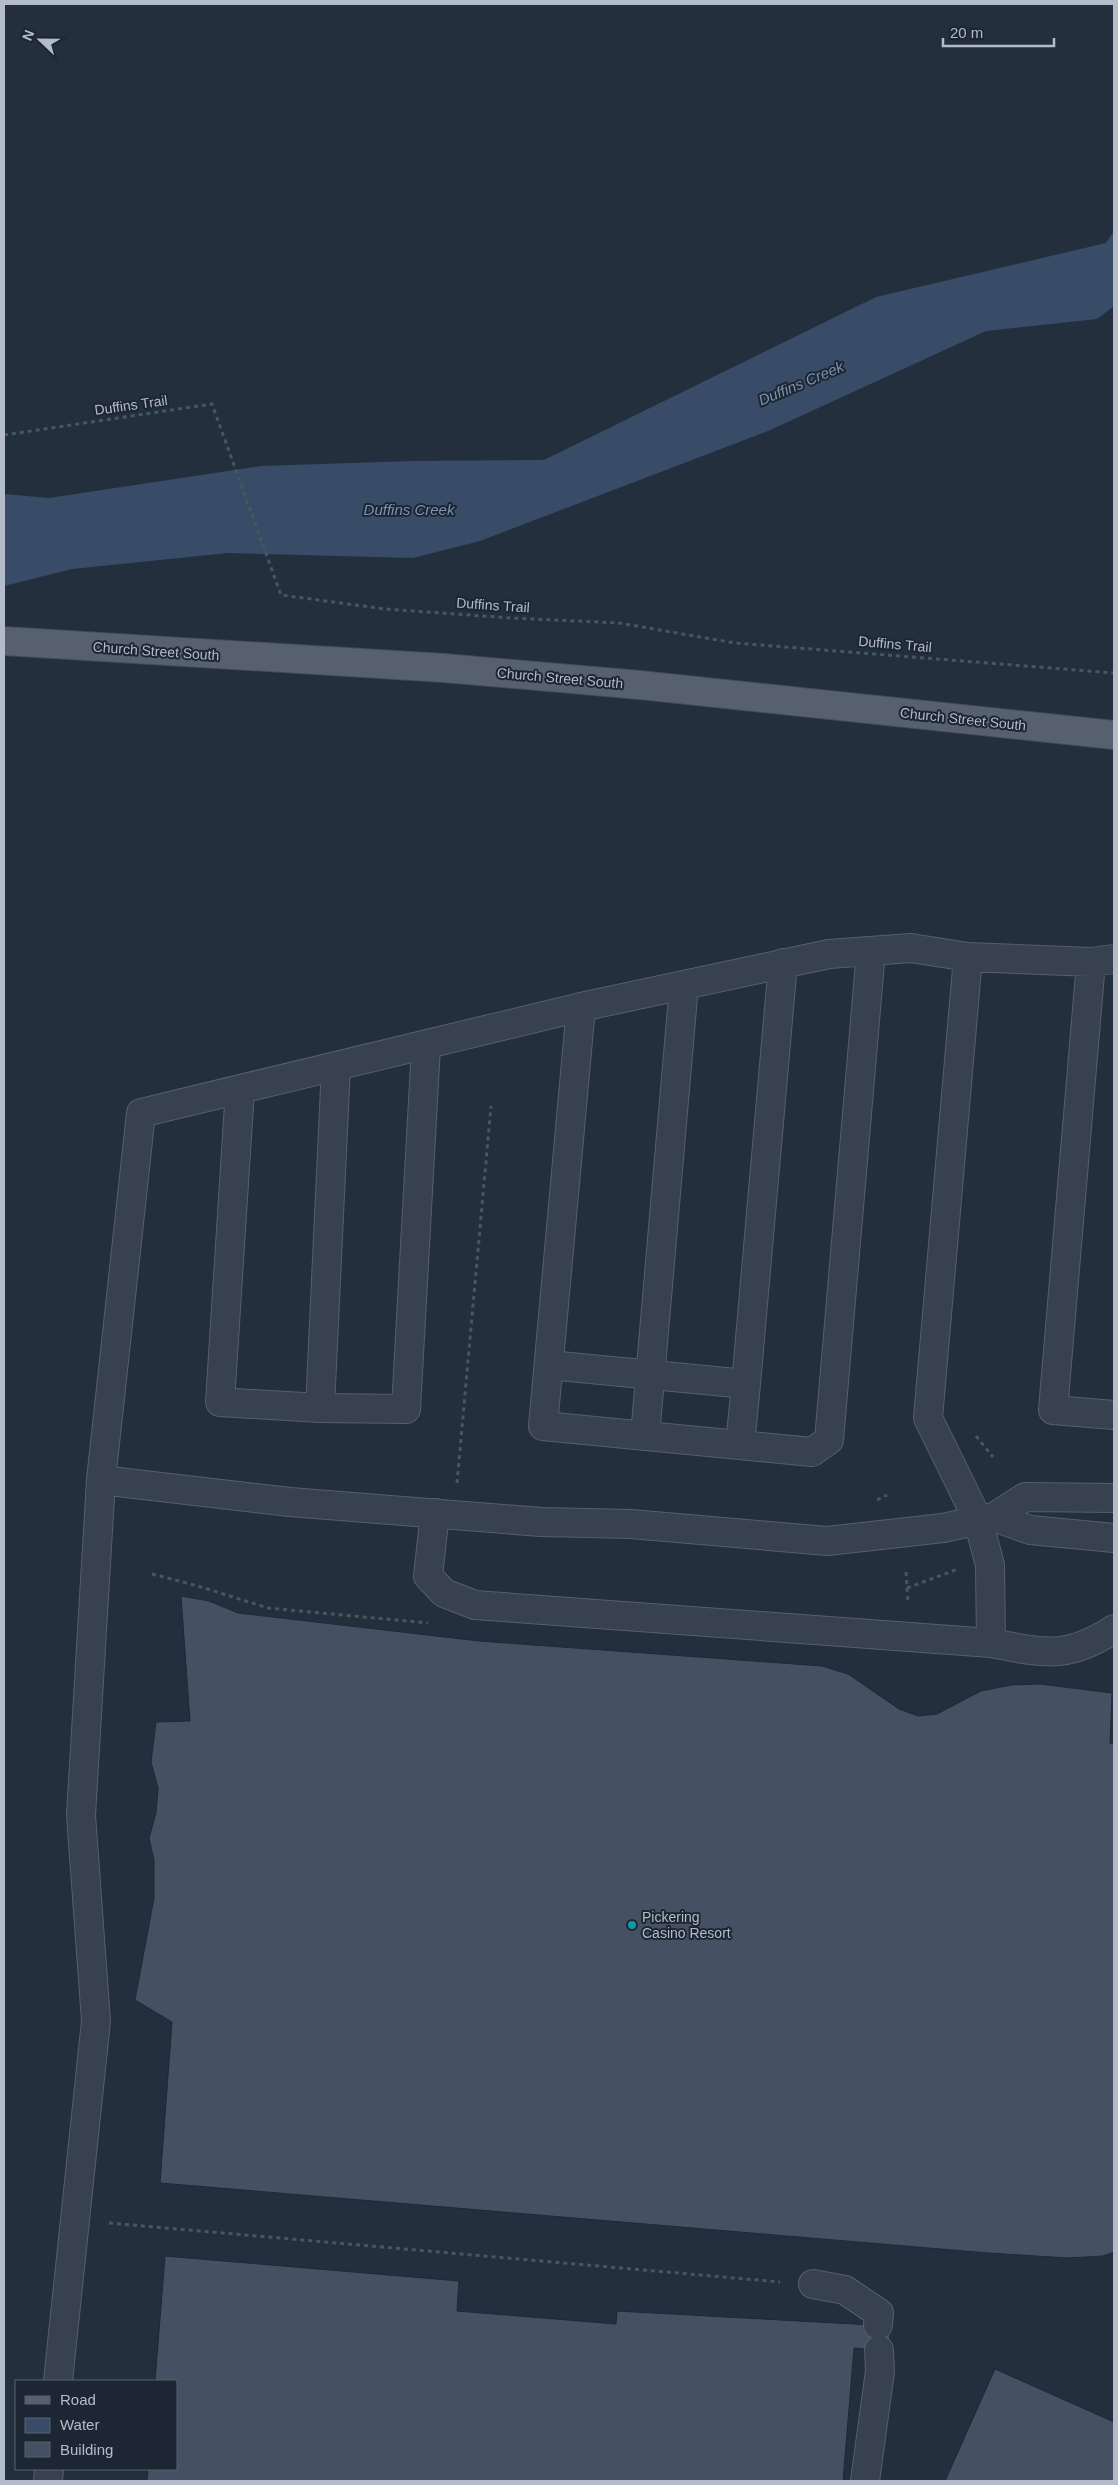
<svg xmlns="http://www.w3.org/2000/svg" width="1118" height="2485" font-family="Arial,sans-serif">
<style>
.water{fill:#394c67}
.building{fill:#455162;stroke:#1f2835}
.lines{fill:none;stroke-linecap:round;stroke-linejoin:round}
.minor-casing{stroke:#565f6c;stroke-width:30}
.major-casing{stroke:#414a57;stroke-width:30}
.path{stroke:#44595c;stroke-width:3;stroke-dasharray:4 4;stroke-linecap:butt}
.minor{stroke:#38414e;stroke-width:28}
.major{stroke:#56606e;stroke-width:28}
.culture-dot{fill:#0f9aa8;stroke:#1d2633;stroke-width:2}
.labels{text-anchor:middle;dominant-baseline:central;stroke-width:4;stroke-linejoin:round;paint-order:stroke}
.street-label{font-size:14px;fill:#b4bcc9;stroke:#1d2633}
.poi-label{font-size:14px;fill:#b4bcc9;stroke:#1d2633;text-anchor:start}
.water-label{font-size:15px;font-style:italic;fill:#7c92b1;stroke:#1d2633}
</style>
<rect width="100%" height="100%" fill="#242f3e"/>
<!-- water -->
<path class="water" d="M 1114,231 L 1114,306 L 1097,319 L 986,331 L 768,431 L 480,541 L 413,558 L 228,553 L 72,569 L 4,586 L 4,494 L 49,498 L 261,466 L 413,461 L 544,460 L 876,297 L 1106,243 Z"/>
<!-- building -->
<path class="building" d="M 181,1596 L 209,1601 L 238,1613 L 479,1641 L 822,1666 L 848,1674 L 899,1709 L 918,1716 L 937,1714 L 981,1691 L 1011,1685 L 1040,1684 L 1112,1693 L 1110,1743 L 1114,1744 L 1114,2252 L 1103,2256 L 1068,2258 L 988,2253 L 160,2183 L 172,2022 L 135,2000 L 154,1898 L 154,1860 L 149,1838 L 156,1813 L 158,1788 L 151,1762 L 156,1722 L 190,1721 Z
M 165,2256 L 459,2281 L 457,2311 L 616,2324 L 617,2311 L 890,2326 L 889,2351 L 854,2348 L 843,2481 L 147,2481 L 148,2469 L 176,2469 L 176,2381 L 155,2381 Z
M 995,2369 L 1114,2422 L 1114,2481 L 945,2481 Z"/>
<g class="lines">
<!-- minor casing -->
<g class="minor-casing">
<path id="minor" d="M 968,957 L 1091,962 L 1114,959
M 1091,962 L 1053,1410 L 1114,1415
M 581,1007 L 543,1426 L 812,1452 L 829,1440 L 871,951
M 240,1089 L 220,1402 L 320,1408 L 406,1409 L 426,1046
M 549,1365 L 746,1384 L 783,963
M 320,1408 L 336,1066
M 645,1436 L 684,985
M 740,1445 L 746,1384
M 101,1480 L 290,1502 L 541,1522 L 631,1524 L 827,1541 L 943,1528 L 994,1517 L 1025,1497 L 1114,1498
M 435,1513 L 428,1576 L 444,1593 L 475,1605 L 991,1643 C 1044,1653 1067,1660 1114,1629
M 994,1517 L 1030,1530 L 1114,1538
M 813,2284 L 845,2290 L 879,2313 L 878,2325
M 58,2381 L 96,2021 L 81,1815 L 101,1480 L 141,1113 L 581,1007 L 829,954 L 911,948 L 968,957 L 928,1418 L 978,1520 L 990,1565 L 991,1643
M 48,2481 L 49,2469
M 865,2481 L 880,2371 L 879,2350"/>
</g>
<!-- major casing -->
<g class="major-casing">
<path id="major" d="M 4,641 L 444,668 L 640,685 L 1114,735"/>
</g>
<!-- path -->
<path class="path" d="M 4,435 L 212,404 L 281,595 L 385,609 L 511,618 L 619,623 L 735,643 L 1114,673
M 976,1436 L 993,1457
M 457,1483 L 491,1106
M 877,1500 L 887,1495
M 906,1572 L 908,1603
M 152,1574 L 198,1586 L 268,1608 L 428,1623
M 907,1588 L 958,1569
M 109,2223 L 780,2282"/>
<!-- minor -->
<use href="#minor" class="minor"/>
<!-- major -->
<use href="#major" class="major"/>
</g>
<!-- markers -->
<circle class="culture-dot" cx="632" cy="1925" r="5"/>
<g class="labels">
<!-- street labels -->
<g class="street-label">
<text transform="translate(131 405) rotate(-8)">Duffins Trail</text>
<text transform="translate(493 605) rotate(4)">Duffins Trail</text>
<text transform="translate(895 644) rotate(5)">Duffins Trail</text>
<text transform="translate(156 651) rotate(4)">Church Street South</text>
<text transform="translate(560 678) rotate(5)">Church Street South</text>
<text transform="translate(963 719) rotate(6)">Church Street South</text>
</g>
<!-- poi labels -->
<g class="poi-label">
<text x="642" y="1917">Pickering<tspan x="642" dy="16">Casino Resort</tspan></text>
</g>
<!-- water labels -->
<g class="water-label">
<text transform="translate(801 383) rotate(-23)">Duffins Creek</text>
<text x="409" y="509">Duffins Creek</text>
</g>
</g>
<!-- border -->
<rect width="1118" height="2485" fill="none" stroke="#b4bcc9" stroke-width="10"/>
<!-- legend -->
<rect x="15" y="2380" width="162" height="90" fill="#1d2633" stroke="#59626f"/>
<rect x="25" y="2396" width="25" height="8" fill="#56606e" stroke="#59626f"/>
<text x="60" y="2405" font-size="15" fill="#b4bcc9">Road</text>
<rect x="25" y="2418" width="25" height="15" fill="#394c67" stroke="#59626f"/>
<text x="60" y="2430" font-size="15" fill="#b4bcc9">Water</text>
<rect x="25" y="2442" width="25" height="15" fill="#455162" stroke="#59626f"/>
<text x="60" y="2455" font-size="15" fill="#b4bcc9">Building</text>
<!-- north arrow -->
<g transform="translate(40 40) rotate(292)" stroke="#1d2633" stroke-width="4" paint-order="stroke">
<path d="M0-4L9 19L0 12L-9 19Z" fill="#b4bcc9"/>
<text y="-8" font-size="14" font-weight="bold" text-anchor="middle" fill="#b4bcc9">N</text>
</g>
<!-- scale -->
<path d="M943 38v8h111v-8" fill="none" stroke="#b4bcc9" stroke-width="2.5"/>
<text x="950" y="38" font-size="15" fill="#b4bcc9" stroke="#1d2633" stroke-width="4" paint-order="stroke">20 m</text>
</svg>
